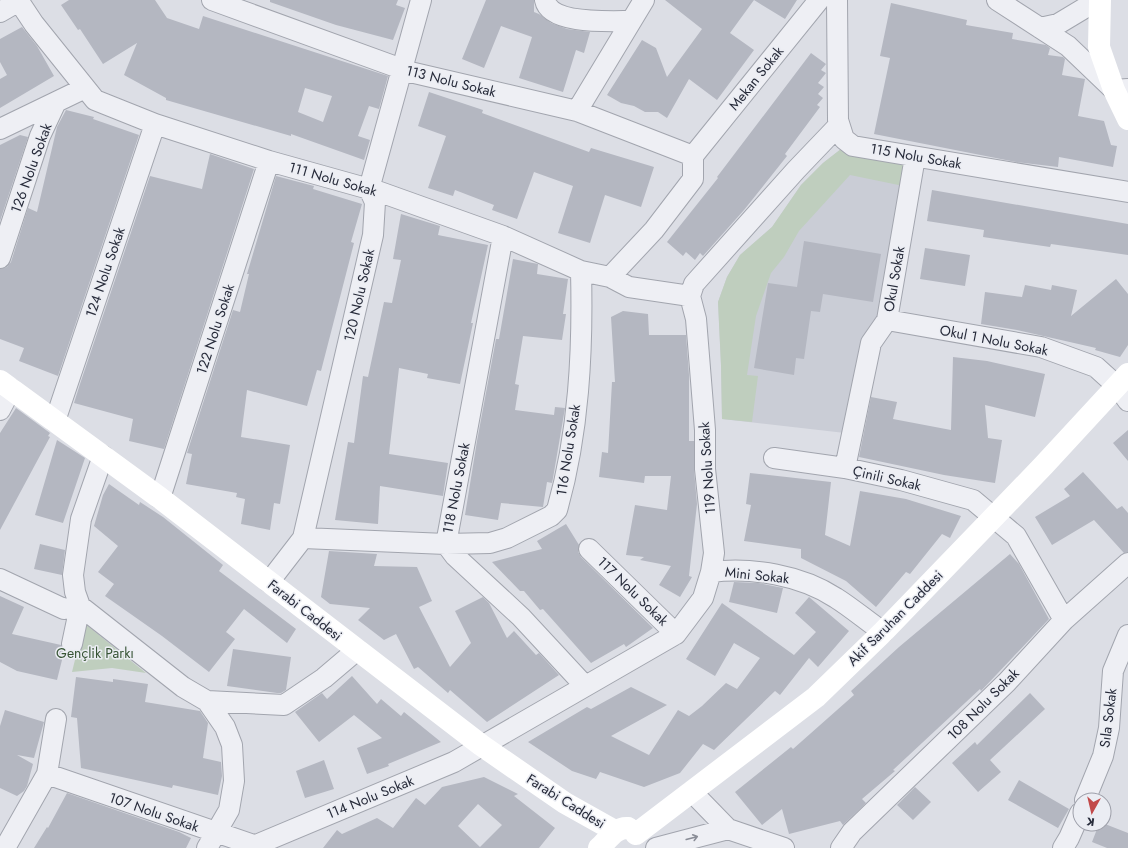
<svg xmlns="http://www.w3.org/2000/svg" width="1128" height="848" font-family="Jost,sans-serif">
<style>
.built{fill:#cacdd6}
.green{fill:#bfcebe}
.building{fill:#b4b7c1;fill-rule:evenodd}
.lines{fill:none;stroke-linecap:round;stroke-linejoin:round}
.street-casing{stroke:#a2a5ae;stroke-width:22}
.street{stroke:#eeeff4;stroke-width:20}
.secondary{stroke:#fff;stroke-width:22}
.oneway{stroke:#8a8d97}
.labels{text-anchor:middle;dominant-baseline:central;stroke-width:3;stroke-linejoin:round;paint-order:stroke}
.street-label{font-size:14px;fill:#272b3a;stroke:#ebedf3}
.park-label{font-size:14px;fill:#375435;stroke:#ebedf3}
</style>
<rect width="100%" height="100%" fill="#dcdee5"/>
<!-- built -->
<path class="built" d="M 841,149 L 914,192 L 845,433 L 722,419 L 721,365 L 718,302 L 727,277 L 740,255 L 772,227 L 801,185 L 823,163 Z"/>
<!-- green -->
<path class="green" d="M 841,149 L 906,166 L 913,188 L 850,175 L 799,231 L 784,257 L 771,273 L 756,316 L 747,375 L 758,376 L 752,422 L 722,419 L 721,365 L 718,302 L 727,277 L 740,255 L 772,227 L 801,185 L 823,163 Z
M 84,623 L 146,673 L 112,668 L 72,672 Z"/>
<!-- building -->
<path class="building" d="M 69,0 L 155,0 L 167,18 L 199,29 L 203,16 L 388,76 L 379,109 L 369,106 L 358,136 L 370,140 L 364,160 L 291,134 L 291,136 L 166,100 L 166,98 L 124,75 L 137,43 L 103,64 L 80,29 L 78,30 L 61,5 ZM 305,88 L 332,96 L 323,122 L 298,112 Z
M 270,0 L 398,0 L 396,5 L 405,8 L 393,40 L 336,25 L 270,2 Z
M 486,0 L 534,0 L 534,12 L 539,14 L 551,23 L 567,29 L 590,32 L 584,53 L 576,50 L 563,92 L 519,78 L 532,37 L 501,26 L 484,68 L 462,59 Z
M 665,0 L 754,0 L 730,33 L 754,50 L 717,100 L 689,79 L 667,118 L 658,112 L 645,112 L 634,106 L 621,103 L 607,95 L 642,40 L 656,48 L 667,77 L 702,29 Z
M 754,0 L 797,0 L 785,19 Z
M 891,3 L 967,20 L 966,25 L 1013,33 L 1012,39 L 1046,45 L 1050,48 L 1048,55 L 1063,57 L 1065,59 L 1062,75 L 1085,79 L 1078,116 L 1104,121 L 1111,145 L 1117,146 L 1113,167 L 1059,157 L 1058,167 L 1016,162 L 874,134 L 890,58 L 880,56 Z
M 22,27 L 37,46 L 54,76 L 0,108 L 0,79 L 7,75 L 0,62 L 0,39 Z
M 811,53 L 826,64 L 821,70 L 826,73 L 818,83 L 824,87 L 818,94 L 823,98 L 817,105 L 820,107 L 785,154 L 787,156 L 744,210 L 703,256 L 700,253 L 695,260 L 686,252 L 683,256 L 667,242 L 718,178 L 717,177 Z
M 429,92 L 483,110 L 482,113 L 589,152 L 591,148 L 654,167 L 641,207 L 605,195 L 590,243 L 558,233 L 573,186 L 534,172 L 517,219 L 492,210 L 494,205 L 455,190 L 453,196 L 428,188 L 446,136 L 418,126 Z
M 66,110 L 94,117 L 93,119 L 139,135 L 58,376 L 19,361 L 24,348 L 0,339 L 0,269 L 7,267 L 11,262 L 28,208 L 37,212 L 57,127 Z
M 20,135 L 28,137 L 0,221 L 0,145 Z
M 210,154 L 254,169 L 164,449 L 129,441 L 133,419 L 74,403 L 80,384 L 150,176 L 202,189 Z
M 276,176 L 314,186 L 313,189 L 362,204 L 351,242 L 354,243 L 321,371 L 317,370 L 307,406 L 247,390 L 241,437 L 290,445 L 280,504 L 274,503 L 270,530 L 241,524 L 245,499 L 236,497 L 237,493 L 186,484 L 192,454 L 187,453 L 233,310 L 240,312 L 249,274 L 247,274 Z
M 932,190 L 1128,224 L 1128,255 L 1051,244 L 1050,247 L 983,237 L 984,230 L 927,221 Z
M 401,214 L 440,226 L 438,235 L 488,245 L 471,323 L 473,323 L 460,384 L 427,378 L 428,374 L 399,368 L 389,454 L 448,463 L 443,496 L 380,486 L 378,524 L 335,520 L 348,442 L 354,443 L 363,376 L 368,377 L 384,302 L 392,303 L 401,260 L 393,259 Z
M 804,241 L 881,254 L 873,302 L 823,294 L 820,312 L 811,311 L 804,359 L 796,358 L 794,375 L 754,368 L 768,283 L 797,287 Z
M 925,248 L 970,255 L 965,286 L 920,279 Z
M 513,259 L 538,264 L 537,274 L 568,279 L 563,314 L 566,314 L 562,340 L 523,336 L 515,384 L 519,385 L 515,410 L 554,415 L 555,407 L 565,408 L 553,478 L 552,483 L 547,482 L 543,507 L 501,503 L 498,520 L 465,515 L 477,441 L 496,339 L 499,339 Z
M 1116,279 L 1128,294 L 1128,345 L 1120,357 L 1095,350 L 1096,348 L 1017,330 L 981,324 L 985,292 L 1022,297 L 1025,285 L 1051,290 L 1052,285 L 1077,290 L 1071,316 Z
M 623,311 L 648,314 L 649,335 L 686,335 L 689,375 L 689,441 L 694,441 L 694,470 L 697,504 L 689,576 L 692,577 L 680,597 L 659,585 L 671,566 L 640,560 L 644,557 L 626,555 L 635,505 L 667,510 L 671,476 L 645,476 L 644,483 L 599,477 L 602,452 L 608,453 L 612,382 L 615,382 L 611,317 Z
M 953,357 L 987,361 L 1045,374 L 1035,417 L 985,405 L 988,438 L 1002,440 L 995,483 L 944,475 L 859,457 L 871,397 L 897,402 L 893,419 L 951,430 Z
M 16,408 L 50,433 L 48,436 L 50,437 L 0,530 L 0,433 Z
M 1128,430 L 1128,461 L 1113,443 Z
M 57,440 L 85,458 L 63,523 L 35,515 Z
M 1083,472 L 1117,509 L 1122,506 L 1128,513 L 1128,552 L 1124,553 L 1094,520 L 1052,545 L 1035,517 L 1070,496 L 1064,489 Z
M 750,473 L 831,482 L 825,535 L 850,546 L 860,491 L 906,499 L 961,516 L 950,538 L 942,534 L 910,574 L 906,572 L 876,607 L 846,581 L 801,558 L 801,549 L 744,541 L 751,505 L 746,504 Z
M 109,484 L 139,505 L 140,502 L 163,517 L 223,565 L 219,571 L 296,629 L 287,643 L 244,609 L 226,632 L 235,639 L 209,672 L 162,636 L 105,596 L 114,584 L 98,572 L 118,546 L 94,526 L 103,495 Z
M 566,524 L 579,545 L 578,552 L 581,557 L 653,628 L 626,647 L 624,644 L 591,663 L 543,609 L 540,610 L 524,591 L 520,591 L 492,562 L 542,549 L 537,541 Z
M 40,544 L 65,550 L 62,575 L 34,569 Z
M 329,551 L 377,554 L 374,566 L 417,567 L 432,601 L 419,607 L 450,667 L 471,643 L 455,611 L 483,597 L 489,603 L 507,638 L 514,631 L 536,655 L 539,653 L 559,675 L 487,722 L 450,690 L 448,693 L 418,667 L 414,669 L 396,634 L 384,640 L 358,620 L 370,608 L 330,604 L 321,597 Z
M 1010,554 L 1019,564 L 1049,619 L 981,691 L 980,689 L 893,770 L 895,771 L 862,799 L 866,803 L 843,825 L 840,821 L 789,834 L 782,809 L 762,825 L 735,792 L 791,747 L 793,749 L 854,695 L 851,691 L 899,647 Z
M 734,582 L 758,583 L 783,588 L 777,613 L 729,602 Z
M 0,596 L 24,607 L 12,634 L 61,645 L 64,652 L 57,680 L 17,671 L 0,662 Z
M 809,597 L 849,631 L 818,667 L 809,658 L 780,695 L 775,691 L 714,750 L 703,744 L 680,773 L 644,787 L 600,772 L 596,779 L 572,771 L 528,742 L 587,707 L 591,709 L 631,687 L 667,705 L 611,736 L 649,755 L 678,710 L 689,716 L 702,706 L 726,683 L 737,689 L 760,658 L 734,643 L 715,676 L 686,659 L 722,603 L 794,655 L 816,632 L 795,613 Z
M 233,649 L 291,657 L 286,690 L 281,693 L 277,693 L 227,686 Z
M 352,676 L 377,704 L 381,699 L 401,716 L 404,712 L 441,742 L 388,764 L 389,766 L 367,774 L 357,748 L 382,738 L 354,715 L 319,742 L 295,712 L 322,693 L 327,699 Z
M 76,677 L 113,682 L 113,679 L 148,684 L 145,702 L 200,711 L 208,723 L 203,758 L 221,762 L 222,776 L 218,795 L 173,785 L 172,788 L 81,768 L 77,718 L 71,717 Z
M 1030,693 L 1045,709 L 990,760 L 1001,772 L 978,792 L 952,763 L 975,742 L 977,745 Z
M 5,710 L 44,722 L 34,758 L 17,755 L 33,764 L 27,786 L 24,791 L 17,796 L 0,788 L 0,726 Z
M 324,760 L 334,789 L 305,798 L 296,771 Z
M 484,777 L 518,794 L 514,796 L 555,828 L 539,848 L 323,848 L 337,830 L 342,834 L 377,818 L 393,828 L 416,798 L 425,805 L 442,787 ZM 478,804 L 502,825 L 480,847 L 458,826 Z
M 1019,780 L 1069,809 L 1058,828 L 1008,800 Z
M 915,787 L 931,802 L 913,820 L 897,805 Z
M 67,793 L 179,832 L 191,838 L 186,848 L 34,848 L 47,827 L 48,828 Z
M 1099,824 L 1105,824 L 1128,833 L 1128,848 L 1107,848 L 1092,842 Z"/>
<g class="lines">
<!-- street casing -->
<g class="street-casing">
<path id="street" d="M 18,0 L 34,24 L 95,100 L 155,124 L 269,161 L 380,192 L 503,236 L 581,271 L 610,277 L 629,287 L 690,296
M 212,0 L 410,72 L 577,111 L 693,156
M 545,0 C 550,25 611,21 631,21
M 837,0 L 838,120 L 844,139 L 853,146 L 1128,192
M 997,0 L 1068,46 L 1114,90 L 1128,89
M 0,12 L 19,1
M 1040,28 L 1058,24 L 1098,0
M 577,111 L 644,0
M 0,129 L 85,88
M 693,156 L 819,0
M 503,236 L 446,544 L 455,556 L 521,617 L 585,686
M 0,258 L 40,136 L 56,102
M 610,277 L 654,230 L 693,179 L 693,156
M 887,320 L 1041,347 L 1096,367 L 1117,386 L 1128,401
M 0,410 L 11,389
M 55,421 L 155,124
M 774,458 L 845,468 L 901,480 L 973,500 L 1016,536 L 1064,620
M 845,468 L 871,343 L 887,320 L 915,157
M 160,498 L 269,161
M 303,538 L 446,544 L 490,543 L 507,538 L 551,516 L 557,510 C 579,433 583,351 581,271
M 589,549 L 676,634
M 711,572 C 752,567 801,575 836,598 C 852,608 867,621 883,632
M 0,579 L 64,609 L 80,606 L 183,687 L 207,701 L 225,727 L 232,745 L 234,781 L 229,810 L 207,848
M 269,582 L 303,538 L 373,235 L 375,202 L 369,189 L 421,0
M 72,644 L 80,606 L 75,592 L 73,575 L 81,519 L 103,456
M 207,701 L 284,705 L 324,678 L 357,650
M 47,774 L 262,848
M 692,792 L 728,829 L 784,848
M 1085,800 L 1103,756 L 1109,728 L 1113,671 L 1128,635
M 256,845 L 454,762 L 676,634 L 703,598 L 711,572 L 714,553 L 705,469 L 705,430 L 696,319 L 690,296 L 694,284 L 796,170 L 839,125
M 5,848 L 47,774 L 56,719
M 656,848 L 728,829
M 841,848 L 852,832 L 1007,682 L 1064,620 L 1128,563
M 1063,848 L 1069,838 L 1080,813"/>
</g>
<!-- street -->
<use href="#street" class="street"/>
<!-- secondary -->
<path class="secondary" d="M 1100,0 L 1099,47 L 1114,90 L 1128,119
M 0,381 L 160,498 L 481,745 L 565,803 L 615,831
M 636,834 L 816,697 L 883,632 L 1044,465 L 1128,374
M 599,848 C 608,840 615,827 628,828"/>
</g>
<!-- one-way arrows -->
<defs><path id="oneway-shaft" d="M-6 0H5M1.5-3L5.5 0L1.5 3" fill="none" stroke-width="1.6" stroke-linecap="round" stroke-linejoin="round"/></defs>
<use class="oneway" href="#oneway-shaft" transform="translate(692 838) rotate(-15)"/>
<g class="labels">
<!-- street labels -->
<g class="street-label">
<text transform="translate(756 78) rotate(-51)">Mekan Sokak</text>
<text transform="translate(451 81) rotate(14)">113 Nolu Sokak</text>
<text transform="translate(916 156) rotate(10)">115 Nolu Sokak</text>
<text transform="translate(31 168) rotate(-70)">126 Nolu Sokak</text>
<text transform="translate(333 179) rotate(16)">111 Nolu Sokak</text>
<text transform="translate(105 272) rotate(-71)">124 Nolu Sokak</text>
<text transform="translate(894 279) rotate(-80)">Okul Sokak</text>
<text transform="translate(359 295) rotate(-77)">120 Nolu Sokak</text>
<text transform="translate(215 329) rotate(-72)">122 Nolu Sokak</text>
<text transform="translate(994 340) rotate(11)">Okul 1 Nolu Sokak</text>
<text transform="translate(568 450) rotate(-81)">116 Nolu Sokak</text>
<text transform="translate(707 468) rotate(-94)">119 Nolu Sokak</text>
<text transform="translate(887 478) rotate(13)">Çinili Sokak</text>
<text transform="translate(456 488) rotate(-79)">118 Nolu Sokak</text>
<text transform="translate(757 575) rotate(6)">Mini Sokak</text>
<text transform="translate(633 591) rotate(44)">117 Nolu Sokak</text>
<text transform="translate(305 610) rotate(38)">Farabi Caddesi</text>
<text transform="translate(895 618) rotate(-45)">Akif Saruhan Caddesi</text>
<text transform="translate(983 704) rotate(-45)">108 Nolu Sokak</text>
<text transform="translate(1108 718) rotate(-83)">Sıla Sokak</text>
<text transform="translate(370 797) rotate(-22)">114 Nolu Sokak</text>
<text transform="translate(566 801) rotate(32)">Farabi Caddesi</text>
<text transform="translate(154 812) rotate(19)">107 Nolu Sokak</text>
</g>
<!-- park labels -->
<g class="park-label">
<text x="95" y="653">Gençlik Parkı</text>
</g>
</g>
<!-- north arrow -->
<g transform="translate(1092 812) rotate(188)"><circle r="19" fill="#ebedf3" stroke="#9d9fa9"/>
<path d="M0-3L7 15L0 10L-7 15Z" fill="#c24949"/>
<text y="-6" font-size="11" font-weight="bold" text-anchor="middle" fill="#272b3a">K</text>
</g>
</svg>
